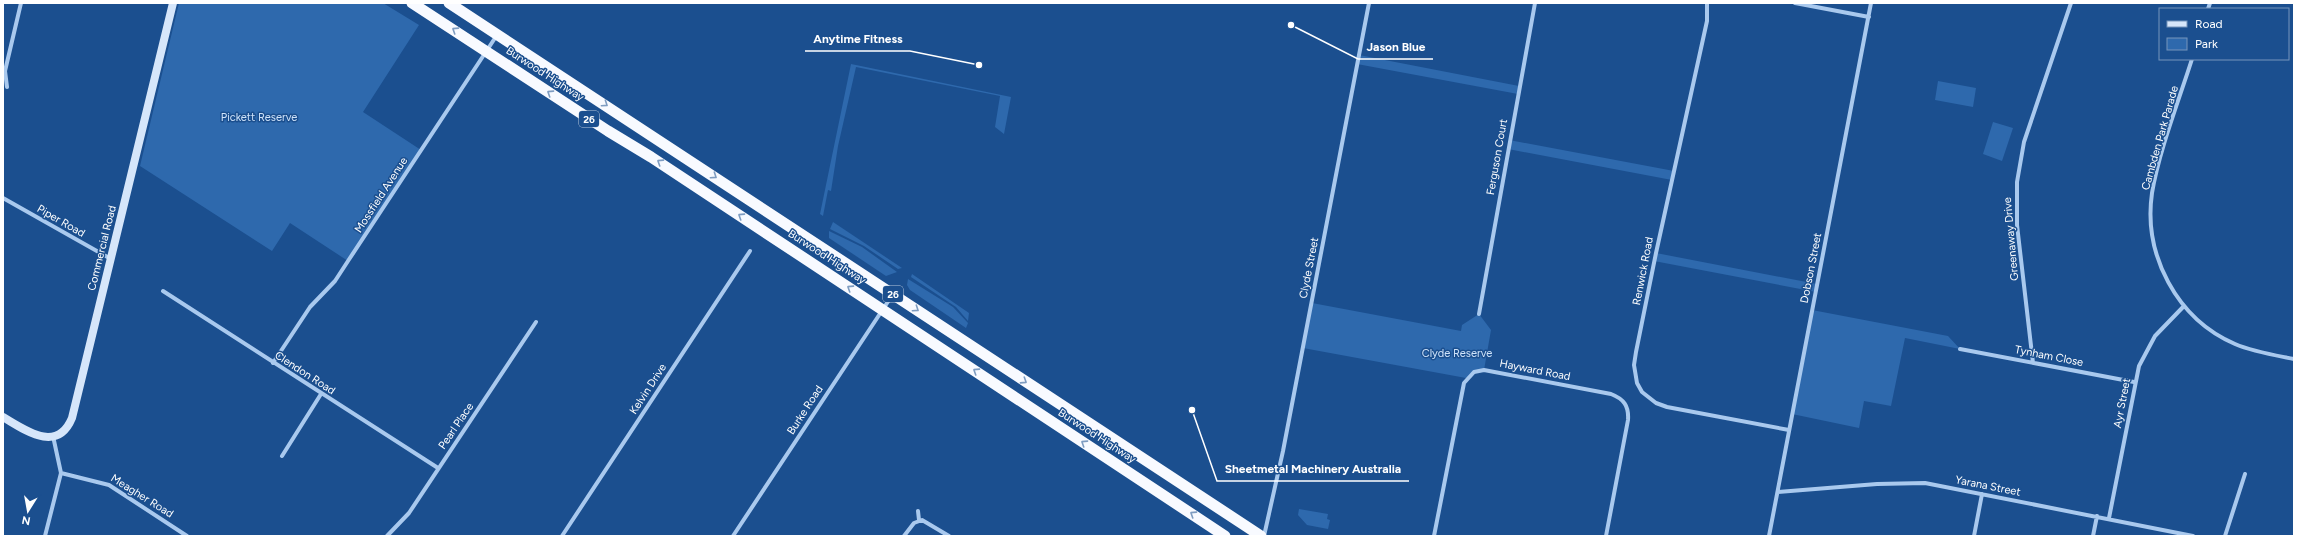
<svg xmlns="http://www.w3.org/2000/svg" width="2297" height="539" font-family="Figtree,sans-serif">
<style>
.green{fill:#2e69ad}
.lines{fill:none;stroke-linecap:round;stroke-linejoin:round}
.minor{stroke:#a9c9ee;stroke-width:4}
.secondary{stroke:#d6e6fa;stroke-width:8}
.trunk{stroke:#f8faff;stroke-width:11}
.oneway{stroke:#7e9cc1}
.labels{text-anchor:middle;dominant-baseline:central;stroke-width:3;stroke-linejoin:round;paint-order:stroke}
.shield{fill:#1b4f8f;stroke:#bbcadd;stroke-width:1}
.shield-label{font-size:10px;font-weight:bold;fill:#fff}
.street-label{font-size:11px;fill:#fff;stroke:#1b4f8f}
.park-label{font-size:11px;fill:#cfe3fa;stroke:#1b4f8f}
.leader{fill:none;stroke:#fff;stroke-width:1.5}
.callout-dot{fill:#fff;stroke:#1b4f8f;stroke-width:1.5}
.callout-label{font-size:12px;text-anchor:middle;font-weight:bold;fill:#fff;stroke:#1b4f8f;stroke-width:3;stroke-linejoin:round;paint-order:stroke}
</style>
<rect width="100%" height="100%" fill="#1b4f8f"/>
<!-- green -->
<path class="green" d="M 179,3 L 383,3 L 419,25 L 363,112 L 421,150 L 348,261 L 290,223 L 272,251 L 140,166 Z
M 1359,55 L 1519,86 L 1518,94 L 1357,64 Z
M 851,64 L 1011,97 L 1004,134 L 995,127 L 1000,96 L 856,67 L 838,146 L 831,191 L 828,190 L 823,216 L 820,214 Z
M 1938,81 L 1976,88 L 1973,107 L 1935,100 Z
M 1993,122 L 2013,128 L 2002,161 L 1983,154 Z
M 1509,140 L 1674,171 L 1672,180 L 1508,149 Z
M 833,222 L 902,268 L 898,269 L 864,246 L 830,229 Z
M 829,231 L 862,247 L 897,272 L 886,276 L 829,238 Z
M 1656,253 L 1817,284 L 1816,292 L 1654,261 Z
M 912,274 L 969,313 L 968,321 L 956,307 L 911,277 Z
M 908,279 L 953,307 L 968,323 L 966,328 L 910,290 L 907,285 Z
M 1312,303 L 1461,331 L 1462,325 L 1479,314 L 1491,330 L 1484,370 L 1478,370 L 1466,378 L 1303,348 Z
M 1812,310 L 1948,336 L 1960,349 L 1905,338 L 1891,406 L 1864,401 L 1859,428 L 1792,414 Z
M 1299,509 L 1328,514 L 1327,519 L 1330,520 L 1328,529 L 1307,525 L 1298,515 Z"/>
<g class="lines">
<!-- minor -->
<path class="minor" d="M 1707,3 L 1707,21 L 1656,253 L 1636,352 L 1634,365 L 1637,383 L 1642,392 L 1656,403 L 1667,407 L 1789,430
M 1795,3 L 1869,17
M 2208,9 L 2210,3
M 2192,59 C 2179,100 2159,151 2152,193 C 2143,255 2177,319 2235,344 C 2254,352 2274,355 2294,359
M 7,87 L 5,71 L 21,3
M 3,198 L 111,259
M 163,291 L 438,468
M 1479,314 L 1535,3
M 1960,349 L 2134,382
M 273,363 L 310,307 L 335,281 L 348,261 L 497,35
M 2033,363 L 2017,225 L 2017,182 L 2024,142 L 2071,3
M 282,456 L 321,394
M 61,473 L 109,485 L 187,536
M 1778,492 L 1877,484 L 1925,483 L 2193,536
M 918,511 L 919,520
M 2109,518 L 2139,366 L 2155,336 L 2184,306
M 45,536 L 61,473 L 53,436
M 387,536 L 409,513 L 536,322
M 562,536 L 750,251
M 733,536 L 893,294
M 904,536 L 914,523 L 922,520 L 949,536
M 1264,536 L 1283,451 L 1369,3
M 1434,536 L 1464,383 L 1474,372 L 1484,370 L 1611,394 C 1624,399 1629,406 1628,420 L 1606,536
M 1769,536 L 1871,3
M 1974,536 L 1982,494
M 2093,536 L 2097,516
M 2225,536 L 2245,474"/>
<!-- secondary -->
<path class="secondary" d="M 3,417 C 25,430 57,454 72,418 L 173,3"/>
<!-- trunk -->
<path class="trunk" d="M 412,3 L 608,131 L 651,157 L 1225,536
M 449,3 L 1261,536"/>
</g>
<!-- one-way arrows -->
<defs><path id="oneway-chevron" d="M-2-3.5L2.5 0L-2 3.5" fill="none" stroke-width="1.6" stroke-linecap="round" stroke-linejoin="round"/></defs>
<g class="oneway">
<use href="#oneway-chevron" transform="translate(455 30) rotate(-147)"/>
<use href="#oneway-chevron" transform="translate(550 93) rotate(-147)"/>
<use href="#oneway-chevron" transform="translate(605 104) rotate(34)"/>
<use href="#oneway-chevron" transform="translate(660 162) rotate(-147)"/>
<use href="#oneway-chevron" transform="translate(714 176) rotate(34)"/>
<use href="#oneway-chevron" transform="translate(741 216) rotate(-147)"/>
<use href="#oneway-chevron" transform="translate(850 288) rotate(-147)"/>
<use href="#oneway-chevron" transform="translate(916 309) rotate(34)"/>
<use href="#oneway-chevron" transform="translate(976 371) rotate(-147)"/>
<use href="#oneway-chevron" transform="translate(1024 381) rotate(33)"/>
<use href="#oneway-chevron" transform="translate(1084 443) rotate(-147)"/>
<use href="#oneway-chevron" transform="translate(1193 514) rotate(-147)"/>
</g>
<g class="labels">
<!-- shield labels -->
<g class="shield">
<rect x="579" y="111" width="20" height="16" rx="3"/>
<rect x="883" y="286" width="20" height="16" rx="3"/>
</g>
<g class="shield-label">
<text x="589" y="119">26</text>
<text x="893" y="294">26</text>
</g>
<!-- street labels -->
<g class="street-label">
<text transform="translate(545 74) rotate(33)">Burwood Highway</text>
<text transform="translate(2160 138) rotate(-74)">Cambden Park Parade</text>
<text transform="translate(1497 157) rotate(-80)">Ferguson Court</text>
<text transform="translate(381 195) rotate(-57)">Mossfield Avenue</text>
<text transform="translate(61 221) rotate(30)">Piper Road</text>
<text transform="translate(2011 239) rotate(-95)">Greenaway Drive</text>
<text transform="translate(102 248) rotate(-76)">Commercial Road</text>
<text transform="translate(827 257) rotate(33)">Burwood Highway</text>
<text transform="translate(1309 268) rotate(-79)">Clyde Street</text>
<text transform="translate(1811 268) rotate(-79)">Dobson Street</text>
<text transform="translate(1643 271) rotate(-79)">Renwick Road</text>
<text transform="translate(2049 356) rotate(11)">Tynham Close</text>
<text transform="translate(1535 370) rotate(11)">Hayward Road</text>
<text transform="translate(305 373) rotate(33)">Clendon Road</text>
<text transform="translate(648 389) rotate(-57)">Kelvin Drive</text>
<text transform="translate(2122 403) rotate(-79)">Ayr Street</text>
<text transform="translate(805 410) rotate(-57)">Burke Road</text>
<text transform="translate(456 426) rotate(-56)">Pearl Place</text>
<text transform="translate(1097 436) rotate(33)">Burwood Highway</text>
<text transform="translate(1988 486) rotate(11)">Yarana Street</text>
<text transform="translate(142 496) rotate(32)">Meagher Road</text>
</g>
<!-- park labels -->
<g class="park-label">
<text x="259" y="117">Pickett Reserve</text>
<text x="1457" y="353">Clyde Reserve</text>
</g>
</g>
<!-- callouts -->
<path class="leader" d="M979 65L910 51H805M1291 25L1358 59H1433M1192 410L1217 481H1409"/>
<g class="callout-dot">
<circle cx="979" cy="65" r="4"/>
<circle cx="1291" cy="25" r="4"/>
<circle cx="1192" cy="410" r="4"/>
</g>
<g class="callout-label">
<text x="858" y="43">Anytime Fitness</text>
<text x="1396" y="51">Jason Blue</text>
<text x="1313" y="473">Sheetmetal Machinery Australia</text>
</g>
<!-- border -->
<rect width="2297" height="539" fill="none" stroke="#ffffff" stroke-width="8"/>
<!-- legend -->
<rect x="2159" y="8" width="130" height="52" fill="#1b4f8f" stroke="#7695bc"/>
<rect x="2167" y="21" width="20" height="6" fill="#d6e6fa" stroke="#7695bc"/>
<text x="2195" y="28" font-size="12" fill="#ffffff">Road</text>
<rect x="2167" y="38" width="20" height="12" fill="#2e69ad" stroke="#7695bc"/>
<text x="2195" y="48" font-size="12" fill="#ffffff">Park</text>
<!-- north arrow -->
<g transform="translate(28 511) rotate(191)" stroke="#1b4f8f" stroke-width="3" paint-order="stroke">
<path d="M0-3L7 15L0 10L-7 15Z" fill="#ffffff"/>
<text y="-6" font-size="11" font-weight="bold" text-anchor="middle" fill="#ffffff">N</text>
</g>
</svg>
